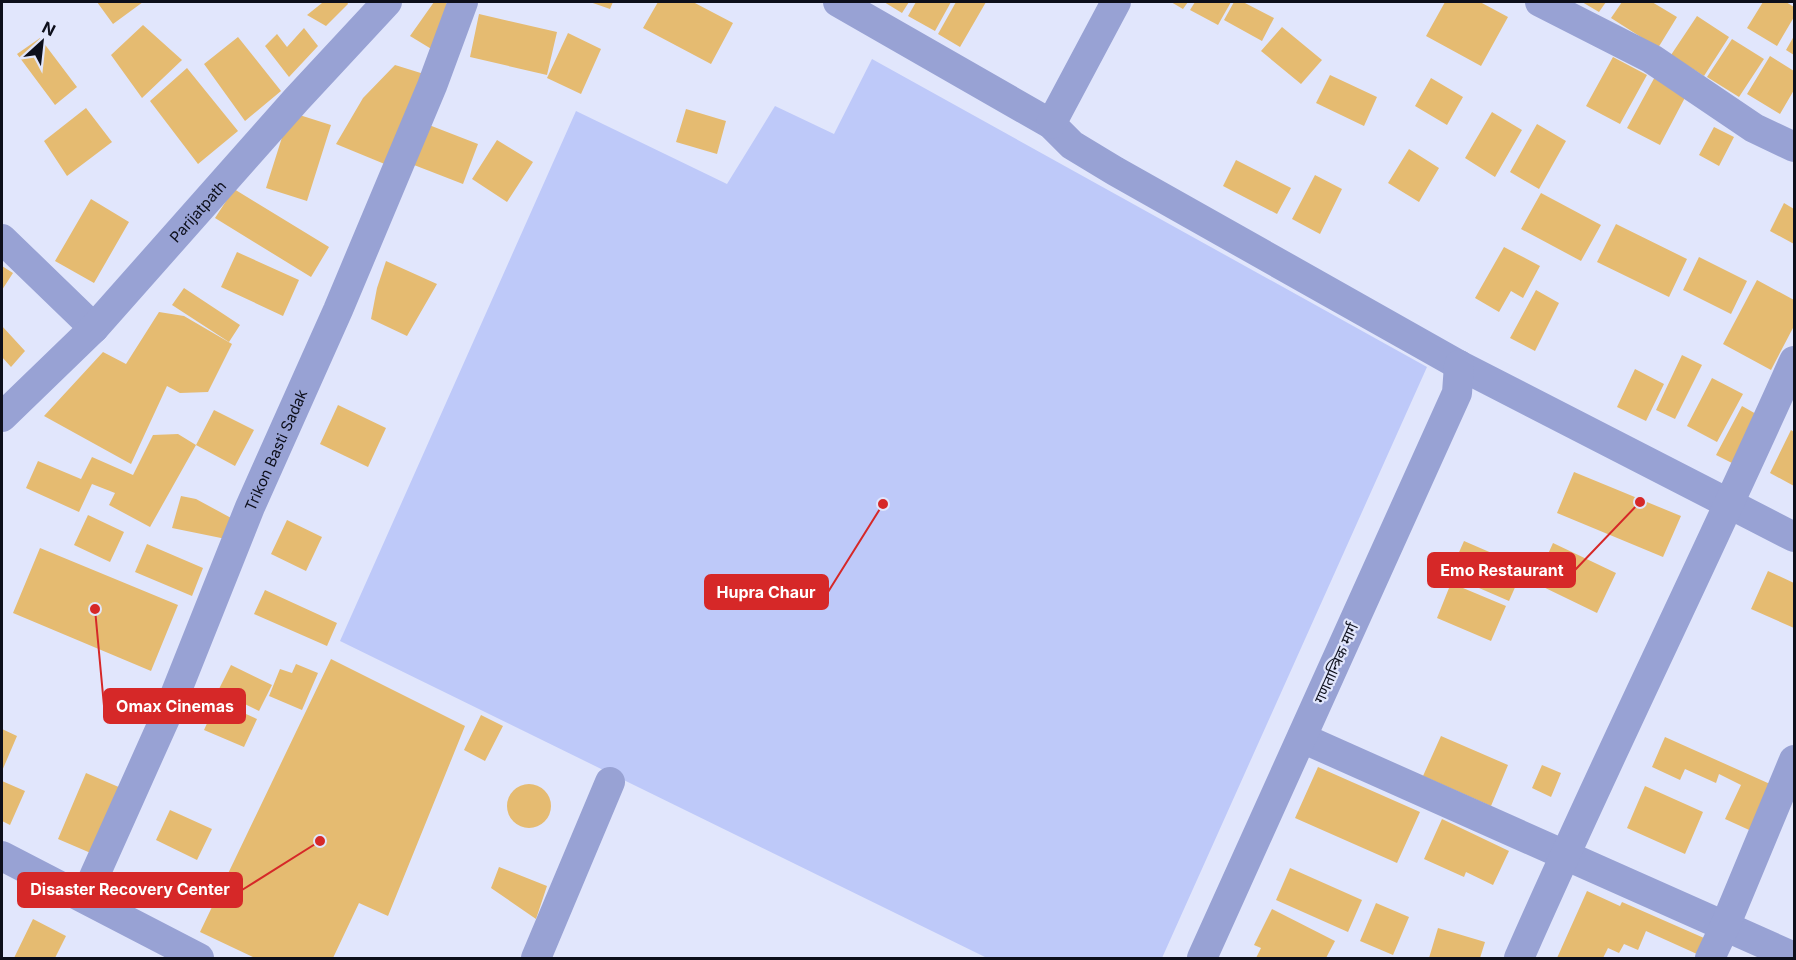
<svg xmlns="http://www.w3.org/2000/svg" width="1796" height="960" font-family="Inter,'Noto Sans Devanagari',sans-serif">
<style>
.green{fill:#bec9f9}
.building{fill:#e5bb71}
.lines{fill:none;stroke-linecap:round;stroke-linejoin:round}
.minor{stroke:#98a2d4;stroke-width:30}
.labels{text-anchor:middle;dominant-baseline:central;stroke-width:4.5;stroke-linejoin:round;paint-order:stroke}
.street-label{font-size:15px;fill:#0d0f1b;stroke:#e1e6fc}
.leader{fill:none;stroke:#d62828;stroke-width:2}
.callout-dot{fill:#d62828;stroke:#e1e6fc;stroke-width:2}
.callout{fill:#d62828;stroke:#d62828;stroke-width:2}
.callout-label{font-size:16px;text-anchor:middle;font-weight:bold;fill:#fff}
</style>
<rect width="100%" height="100%" fill="#e1e6fc"/>
<!-- green -->
<path class="green" d="M 872,59 L 1427,367 L 1162,958 L 987,958 L 340,641 L 576,111 L 727,184 L 775,106 L 834,134 Z"/>
<!-- building -->
<path class="building" d="M 97,2 L 143,2 L 113,24 Z
M 321,2 L 347,2 L 348,4 L 326,26 L 307,15 L 322,3 Z
M 434,2 L 443,2 L 453,6 L 433,50 L 410,36 Z
M 590,2 L 613,2 L 610,9 Z
M 658,2 L 693,2 L 733,23 L 711,64 L 643,28 Z
M 884,2 L 909,2 L 902,13 Z
M 916,2 L 951,2 L 935,31 L 908,16 Z
M 956,2 L 986,2 L 960,47 L 938,34 Z
M 1171,2 L 1188,2 L 1183,9 Z
M 1195,2 L 1231,2 L 1218,25 L 1190,10 Z
M 1234,2 L 1243,2 L 1274,18 L 1262,41 L 1224,20 Z
M 1445,2 L 1480,2 L 1508,17 L 1481,66 L 1426,36 Z
M 1582,2 L 1606,2 L 1599,12 Z
M 1622,2 L 1652,2 L 1677,17 L 1658,48 L 1611,18 Z
M 1763,2 L 1786,2 L 1794,7 L 1794,17 L 1777,46 L 1747,28 Z
M 479,14 L 557,32 L 547,75 L 470,57 Z
M 1697,16 L 1729,37 L 1704,76 L 1671,55 Z
M 143,25 L 182,60 L 142,98 L 111,55 Z
M 1282,27 L 1322,60 L 1301,84 L 1261,51 Z
M 304,28 L 318,46 L 289,77 L 265,46 L 277,34 L 287,47 Z
M 568,33 L 601,49 L 581,94 L 547,78 Z
M 1794,36 L 1794,55 L 1786,50 Z
M 238,37 L 281,91 L 245,121 L 204,64 Z
M 40,38 L 77,87 L 55,105 L 17,54 Z
M 1732,39 L 1764,59 L 1739,97 L 1707,77 Z
M 1770,56 L 1794,71 L 1794,90 L 1780,114 L 1747,94 Z
M 1613,57 L 1647,75 L 1620,124 L 1586,106 Z
M 395,65 L 424,74 L 387,165 L 336,144 L 363,98 Z
M 187,68 L 238,131 L 198,164 L 150,101 Z
M 1657,73 L 1689,90 L 1660,145 L 1627,128 Z
M 1330,75 L 1377,97 L 1364,126 L 1316,103 Z
M 1431,78 L 1463,97 L 1447,125 L 1415,106 Z
M 86,108 L 112,142 L 67,176 L 44,141 Z
M 686,109 L 726,121 L 717,154 L 676,142 Z
M 290,112 L 331,125 L 307,201 L 266,188 Z
M 1492,112 L 1522,130 L 1495,177 L 1465,158 Z
M 1537,124 L 1566,141 L 1539,189 L 1510,172 Z
M 429,125 L 478,144 L 463,184 L 414,165 Z
M 1714,127 L 1734,137 L 1719,166 L 1699,155 Z
M 497,140 L 533,162 L 507,202 L 472,179 Z
M 1409,149 L 1439,168 L 1419,202 L 1388,183 Z
M 1236,160 L 1291,188 L 1277,214 L 1223,186 Z
M 1315,175 L 1342,189 L 1320,234 L 1292,219 Z
M 234,189 L 329,247 L 311,277 L 215,218 Z
M 1541,193 L 1601,225 L 1581,261 L 1521,229 Z
M 91,199 L 129,222 L 94,283 L 55,261 Z
M 1784,203 L 1794,209 L 1794,244 L 1770,231 Z
M 1616,224 L 1687,259 L 1669,297 L 1597,262 Z
M 1504,247 L 1540,266 L 1523,298 L 1511,291 L 1499,312 L 1475,298 Z
M 237,252 L 299,280 L 283,316 L 221,287 Z
M 1699,257 L 1747,281 L 1731,314 L 1683,290 Z
M 386,261 L 437,284 L 407,336 L 371,319 L 377,288 Z
M 2,266 L 13,273 L 2,290 Z
M 1757,280 L 1794,300 L 1794,326 L 1771,370 L 1723,344 Z
M 184,288 L 240,325 L 229,342 L 172,305 Z
M 1536,290 L 1559,303 L 1535,351 L 1510,338 Z
M 159,312 L 184,316 L 232,344 L 208,392 L 180,393 L 167,386 L 131,464 L 44,416 L 103,352 L 126,364 Z
M 2,326 L 25,351 L 11,367 L 2,357 Z
M 1682,355 L 1702,365 L 1675,419 L 1656,410 Z
M 1635,369 L 1664,384 L 1646,421 L 1617,407 Z
M 1712,378 L 1743,394 L 1717,442 L 1687,426 Z
M 338,405 L 386,428 L 368,467 L 320,444 Z
M 1742,406 L 1765,419 L 1740,467 L 1716,455 Z
M 214,410 L 254,430 L 235,466 L 196,445 Z
M 1791,430 L 1794,432 L 1794,486 L 1770,473 Z
M 178,434 L 196,445 L 150,527 L 109,505 L 115,493 L 92,484 L 79,512 L 26,488 L 38,461 L 81,479 L 92,457 L 133,475 L 153,435 Z
M 1574,472 L 1681,516 L 1663,557 L 1557,513 Z
M 181,496 L 196,499 L 233,519 L 226,539 L 172,528 Z
M 88,515 L 124,532 L 110,562 L 74,545 Z
M 287,520 L 322,537 L 306,571 L 271,554 Z
M 1464,541 L 1524,567 L 1509,601 L 1449,575 Z
M 1553,543 L 1616,573 L 1597,613 L 1535,583 Z
M 147,544 L 203,568 L 192,596 L 135,572 Z
M 40,548 L 178,605 L 151,671 L 13,613 Z
M 1768,571 L 1794,583 L 1794,628 L 1751,609 Z
M 1451,583 L 1506,606 L 1491,641 L 1437,618 Z
M 265,590 L 337,623 L 327,646 L 254,614 Z
M 331,659 L 465,726 L 388,916 L 359,903 L 333,958 L 255,958 L 200,932 Z
M 296,664 L 318,673 L 302,710 L 269,696 L 280,669 L 292,673 Z
M 231,665 L 272,685 L 259,711 L 218,691 Z
M 217,701 L 257,719 L 244,747 L 204,730 Z
M 481,715 L 503,726 L 485,761 L 464,750 Z
M 2,729 L 17,736 L 2,771 Z
M 1441,736 L 1508,765 L 1491,806 L 1423,776 Z
M 1665,737 L 1779,788 L 1758,834 L 1725,819 L 1741,785 L 1719,774 L 1716,783 L 1685,769 L 1680,780 L 1652,767 Z
M 1542,765 L 1561,773 L 1551,797 L 1532,788 Z
M 1318,767 L 1420,812 L 1397,863 L 1295,818 Z
M 86,773 L 128,791 L 100,857 L 58,839 Z
M 2,781 L 25,791 L 10,825 L 2,821 Z
M507 806a22 22 0 1 1 44 0a22 22 0 1 1-44 0Z
M 1645,786 L 1703,812 L 1685,854 L 1627,828 Z
M 170,810 L 212,829 L 197,860 L 156,840 Z
M 1442,819 L 1509,851 L 1493,885 L 1466,872 L 1464,877 L 1424,859 Z
M 499,867 L 547,886 L 536,919 L 491,888 Z
M 1290,868 L 1362,900 L 1348,932 L 1276,900 Z
M 1587,891 L 1620,906 L 1622,902 L 1704,938 L 1697,954 L 1646,931 L 1638,950 L 1624,944 L 1619,953 L 1608,948 L 1603,958 L 1557,958 Z
M 1376,903 L 1409,917 L 1393,955 L 1360,941 Z
M 1272,909 L 1335,941 L 1326,958 L 1256,958 L 1261,948 L 1254,945 Z
M 33,919 L 66,936 L 55,958 L 14,958 Z
M 1438,928 L 1485,942 L 1480,958 L 1429,958 Z"/>
<g class="lines">
<!-- minor -->
<g class="minor">
<path d="M 838,2 L 1051,124 L 1072,145 L 1115,171 L 1459,365 L 1794,537"/>
<path d="M 1540,2 L 1652,59 L 1754,128 L 1794,147"/>
<path d="M 1051,124 L 1116,2"/>
<path d="M 2,239 L 94,328"/>
<path id="s1" d="M 2,417 L 94,328 L 296,100 L 387,2"/>
<path d="M 1302,738 L 1794,957"/>
<path d="M 2,856 L 199,958"/>
<path id="s2" d="M 85,897 L 171,705 L 250,507 L 338,310 L 432,86 L 463,2"/>
<path d="M 536,958 L 610,782"/>
<path d="M 1202,958 L 1457,393 L 1459,365"/>
<path d="M 1519,958 C 1607,757 1705,561 1794,361"/>
<path d="M 1710,958 L 1725,926 L 1794,760"/>
</g>
</g>
<g class="labels">
<!-- street labels -->
<g class="street-label">
<text stroke="none"><textPath href="#s1" startOffset="284">Parijatpath</textPath></text>
<text stroke="none"><textPath href="#s2" startOffset="486">Trikon Basti Sadak</textPath></text>
<text transform="translate(1336 663) rotate(-66)">गणतान्त्रिक मार्ग</text>
</g>
</g>
<!-- callouts -->
<path class="leader" d="M1640 502L1575 570M883 504L828 592M95 609L104 706M320 841L242 890"/>
<g class="callout-dot">
<circle cx="1640" cy="502" r="6"/>
<circle cx="883" cy="504" r="6"/>
<circle cx="95" cy="609" r="6"/>
<circle cx="320" cy="841" r="6"/>
</g>
<g class="callout">
<rect x="1428" y="553" width="147" height="34" rx="6"/>
<rect x="705" y="575" width="123" height="34" rx="6"/>
<rect x="104" y="689" width="141" height="34" rx="6"/>
<rect x="18" y="873" width="224" height="34" rx="6"/>
</g>
<g class="callout-label">
<text x="1502" y="576">Emo Restaurant</text>
<text x="766" y="598">Hupra Chaur</text>
<text x="175" y="712">Omax Cinemas</text>
<text x="130" y="895">Disaster Recovery Center</text>
</g>
<!-- border -->
<rect width="1796" height="960" fill="none" stroke="#0d0f1b" stroke-width="6"/>
<!-- north arrow -->
<g transform="translate(42 42) rotate(27)" stroke="#e1e6fc" stroke-width="4.5" paint-order="stroke">
<path d="M0-4.5L10 22L0 15L-10 22Z" fill="#0d0f1b"/>
<text y="-9" font-size="16" font-weight="bold" text-anchor="middle" fill="#0d0f1b">N</text>
</g>
</svg>
